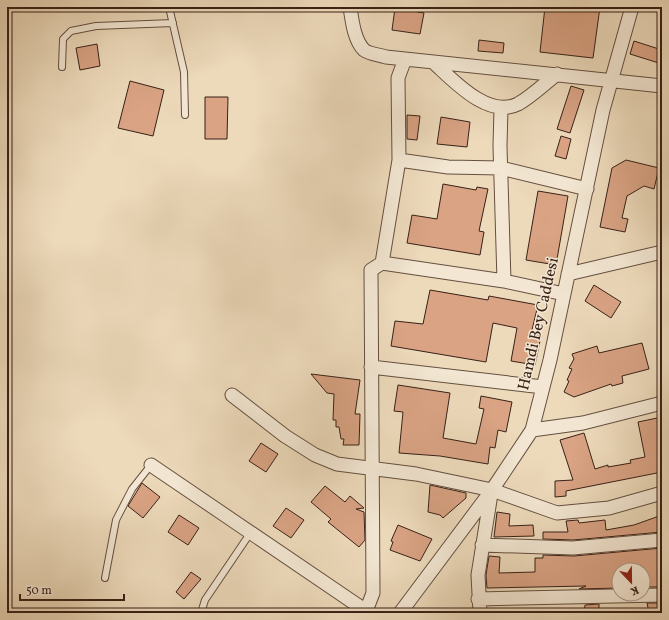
<svg xmlns="http://www.w3.org/2000/svg" width="669" height="620" font-family="Vollkorn,serif">
<style>
.building{fill:#d9a384;stroke:#382117}
.lines{fill:none;stroke-linecap:round;stroke-linejoin:round}
.lane-casing{stroke:#654f40;stroke-width:8}
.street-casing{stroke:#654f40;stroke-width:15}
.lane{stroke:#f3e7d3;stroke-width:6}
.street{stroke:#f3e7d3;stroke-width:13}
.labels{text-anchor:middle;dominant-baseline:central;stroke-width:3;stroke-linejoin:round;paint-order:stroke}
.street-label{font-size:16px;fill:#382117;stroke:#f3e7d3}
</style>
<rect width="100%" height="100%" fill="#eddabb"/>
<filter id="stains"><feTurbulence type="fractalNoise" baseFrequency=".005" numOctaves="4"/><feColorMatrix values="0 0 0 0 .2 0 0 0 0 .09 0 0 0 0 .02 0 0 0 .5 -.17"/></filter>
<radialGradient id="worn" r=".72"><stop offset=".6" stop-color="#630" stop-opacity="0"/><stop offset="1" stop-color="#630" stop-opacity=".3"/></radialGradient>
<!-- building -->
<path class="building" d="M 545,7 L 600,7 L 593,58 L 540,52 Z
M 395,8 L 424,13 L 420,34 L 392,30 Z
M 479,40 L 504,43 L 503,53 L 478,51 Z
M 634,41 L 662,50 L 662,64 L 630,54 Z
M 97,44 L 100,66 L 80,70 L 76,48 Z
M 130,81 L 164,90 L 153,136 L 118,128 Z
M 571,86 L 584,90 L 570,133 L 557,129 Z
M 205,97 L 228,97 L 227,139 L 205,139 Z
M 407,115 L 420,116 L 417,140 L 407,139 Z
M 441,117 L 470,122 L 467,147 L 437,144 Z
M 561,136 L 571,139 L 566,159 L 555,156 Z
M 626,160 L 659,168 L 654,189 L 644,186 L 627,196 L 622,218 L 628,219 L 625,232 L 600,227 L 612,168 Z
M 443,184 L 476,190 L 477,187 L 488,189 L 479,231 L 484,232 L 480,255 L 407,243 L 412,215 L 437,219 Z
M 538,191 L 568,196 L 556,265 L 526,260 Z
M 594,285 L 621,302 L 611,318 L 585,301 Z
M 430,290 L 488,300 L 489,296 L 538,305 L 531,334 L 541,336 L 535,365 L 511,361 L 517,328 L 493,323 L 486,362 L 391,346 L 395,321 L 423,324 Z
M 642,343 L 649,369 L 622,376 L 623,383 L 612,386 L 611,384 L 574,397 L 564,392 L 569,381 L 567,380 L 572,369 L 569,368 L 574,359 L 572,354 L 597,346 L 599,353 Z
M 311,374 L 360,380 L 355,414 L 360,414 L 359,445 L 343,445 L 344,439 L 341,439 L 339,427 L 336,427 L 336,420 L 333,420 L 334,394 L 327,393 Z
M 398,385 L 450,393 L 443,438 L 476,444 L 484,409 L 479,408 L 481,396 L 512,402 L 506,432 L 498,430 L 495,448 L 490,447 L 488,464 L 440,456 L 399,453 L 403,412 L 394,411 Z
M 662,417 L 662,472 L 566,491 L 566,496 L 555,497 L 555,481 L 573,480 L 560,440 L 584,433 L 595,469 L 608,465 L 608,467 L 631,463 L 630,460 L 645,457 L 638,422 Z
M 261,443 L 278,454 L 266,472 L 249,461 Z
M 142,483 L 160,497 L 143,518 L 128,506 Z
M 430,485 L 466,493 L 466,498 L 443,518 L 440,515 L 428,512 Z
M 325,486 L 345,502 L 350,496 L 364,508 L 356,509 L 364,512 L 365,540 L 359,547 L 328,522 L 331,519 L 311,502 Z
M 286,508 L 304,520 L 291,538 L 273,526 Z
M 497,512 L 510,514 L 509,526 L 533,525 L 534,536 L 494,537 Z
M 179,515 L 199,528 L 188,545 L 168,532 Z
M 662,515 L 662,532 L 573,540 L 543,539 L 543,532 L 568,532 L 566,521 L 578,520 L 579,523 L 605,520 L 606,530 L 634,525 Z
M 398,525 L 432,539 L 420,561 L 390,550 L 393,542 L 391,541 Z
M 662,548 L 662,587 L 644,587 L 643,567 L 619,569 L 619,588 L 579,589 L 586,586 L 487,588 L 486,575 L 489,556 L 500,557 L 499,573 L 535,572 L 535,558 L 543,558 L 543,555 L 574,556 Z
M 191,572 L 201,579 L 184,599 L 176,592 Z
M 647,603 L 661,603 L 662,613 L 649,613 Z
M 599,604 L 599,613 L 584,613 L 585,605 Z"/>
<g class="lines">
<!-- lane casing -->
<g class="lane-casing">
<path id="lane" d="M 169,7 L 184,72 L 185,115
M 62,67 L 63,39 L 71,31 L 96,26 L 173,23
M 105,578 L 116,520 L 132,489 L 151,465
M 201,613 L 205,600 L 251,532"/>
</g>
<!-- street casing -->
<g class="street-casing">
<path id="street" d="M 350,7 C 352,20 354,40 364,50 C 369,54 380,55 386,57 L 662,86
M 433,62 C 453,80 488,119 518,104 C 532,96 544,84 557,74
M 501,108 L 500,146 L 504,281
M 399,160 L 448,167 L 501,168 L 587,189
M 382,263 L 399,160 L 398,78 L 405,59
M 568,274 L 662,252
M 371,367 L 543,387
M 232,395 L 285,436 L 315,455 L 337,464 L 416,474 L 492,490 L 557,513 L 609,508 L 662,493
M 532,430 L 583,423 L 662,403
M 151,465 L 369,613
M 482,545 L 573,548 L 662,540
M 478,599 L 662,595
M 366,611 L 373,593 L 371,270 L 382,263 L 504,281 L 564,294
M 400,613 L 492,490 L 532,430 L 550,360 L 603,110 L 632,7
M 480,613 L 478,575 L 491,494"/>
</g>
<!-- lane -->
<use href="#lane" class="lane"/>
<!-- street -->
<use href="#street" class="street"/>
</g>
<g class="labels">
<!-- street labels -->
<g class="street-label">
<text transform="translate(539 324) rotate(-77)">Hamdi Bey Caddesi</text>
</g>
</g>
<!-- margin -->
<rect width="669" height="620" fill="none" stroke="#eddabb" stroke-width="24"/>
<rect x="8" y="8" width="653" height="604" fill="none" stroke="#382117" stroke-width="2"/>
<rect x="12" y="12" width="645" height="596" fill="none" stroke="#382117"/>
<!-- north arrow -->
<g transform="translate(631 582) rotate(158)"><circle r="19" fill="#f3e7d3" stroke="#a89888"/>
<path d="M0-3L7 15L0 10L-7 15Z" fill="#8f2418"/>
<text y="-6" font-size="11" font-weight="bold" text-anchor="middle" fill="#382117">K</text>
</g>
<!-- scale -->
<path d="M20 594v6h104v-6" fill="none" stroke="#382117" stroke-width="2"/>
<text x="26" y="594" font-size="12" fill="#382117" stroke="#f3e7d3" stroke-width="3" paint-order="stroke">50 m</text>
<rect width="100%" height="100%" filter="url(#stains)"/>
<rect width="100%" height="100%" fill="url(#worn)"/>
</svg>
